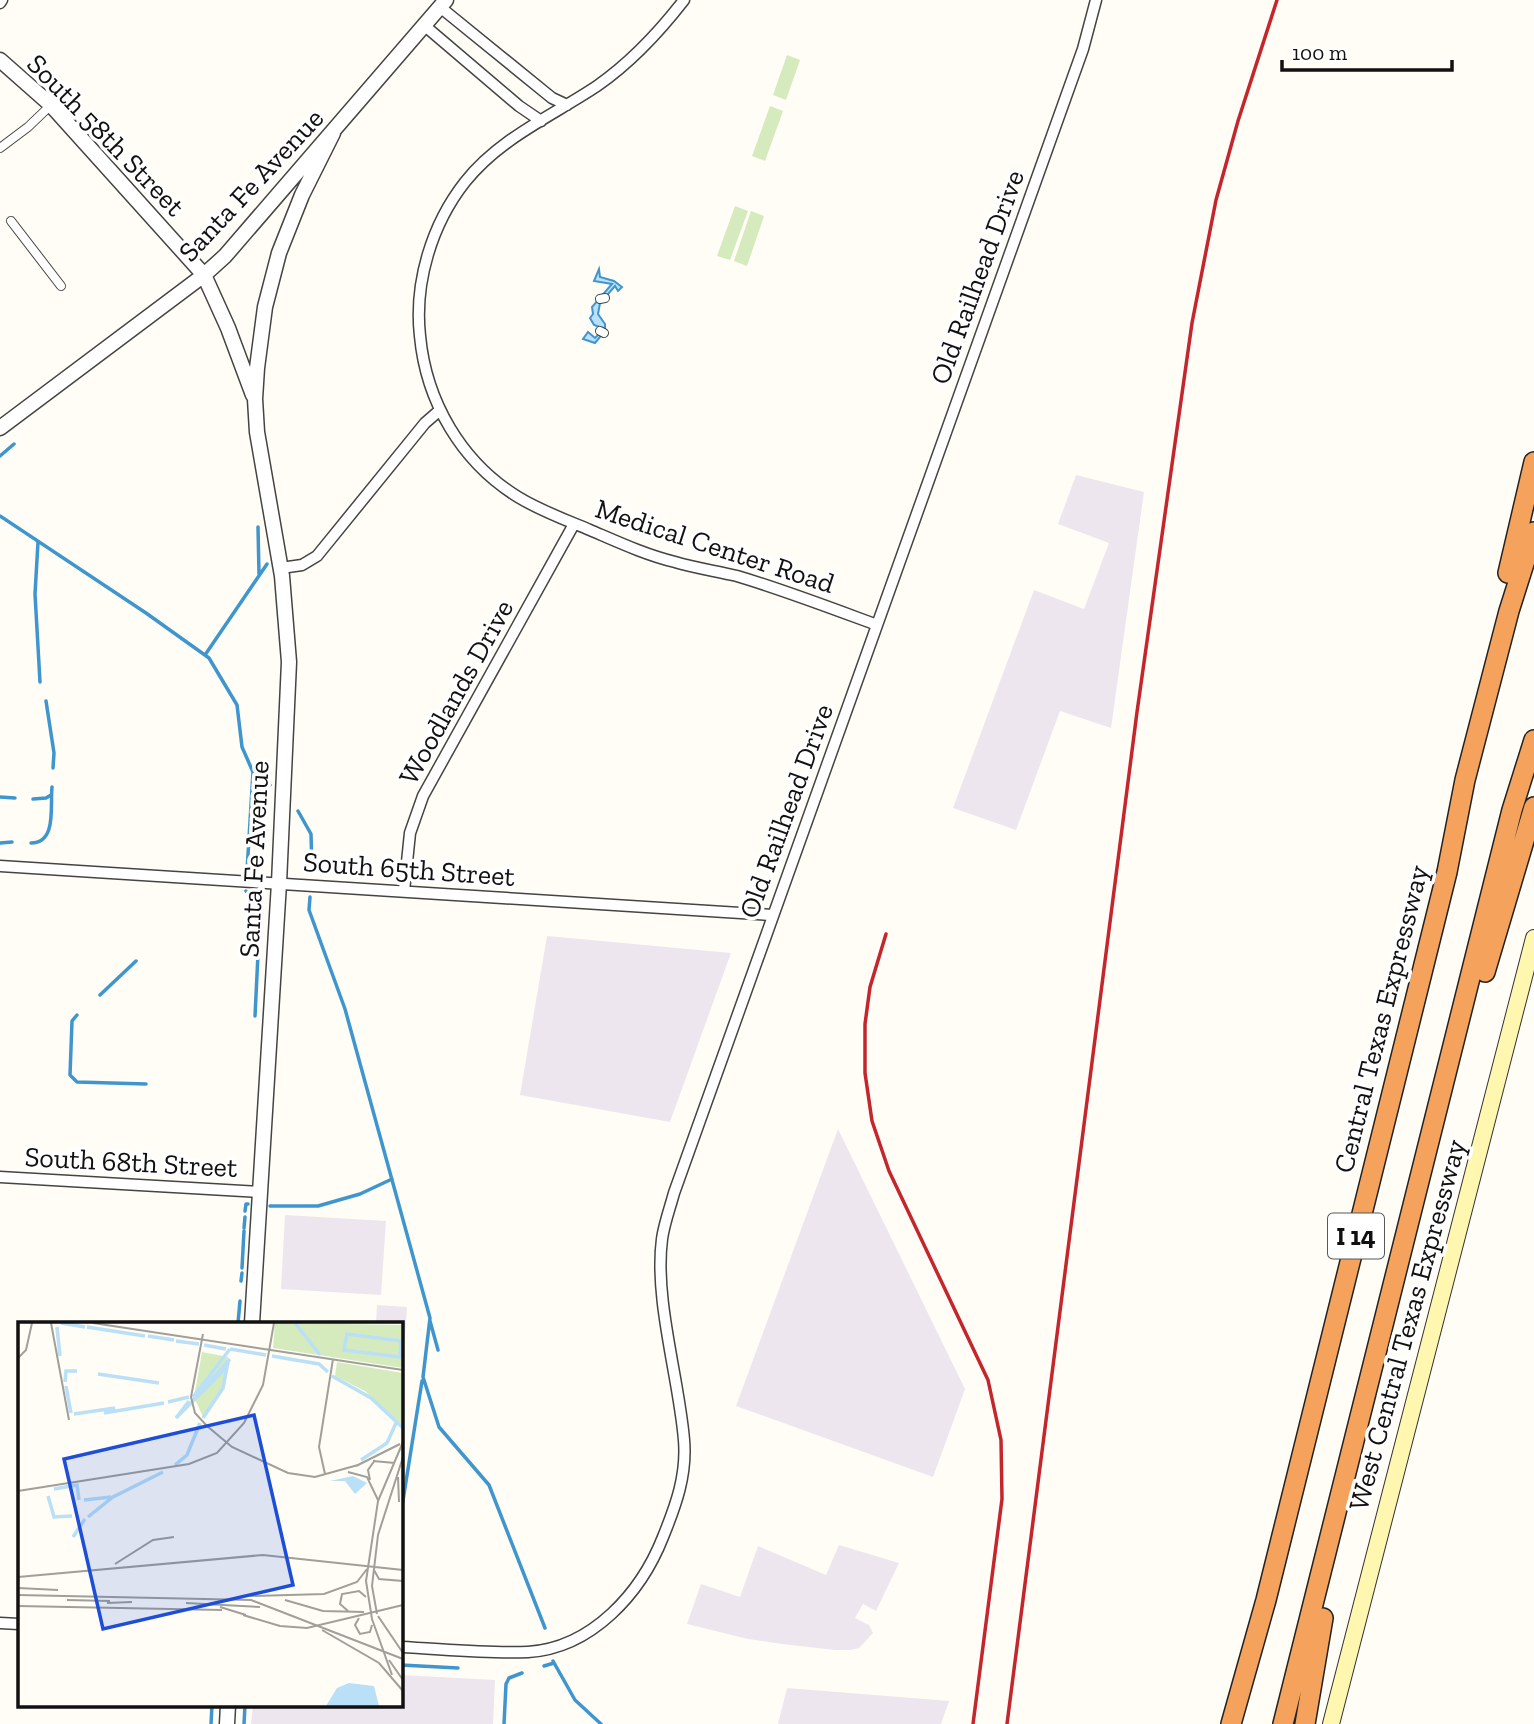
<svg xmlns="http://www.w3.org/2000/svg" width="1534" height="1724" font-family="'Zilla Slab',serif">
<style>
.industrial{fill:#eee6ef}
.green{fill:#d5ebbd}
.water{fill:#b9e0f7;stroke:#3f96cf;stroke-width:2}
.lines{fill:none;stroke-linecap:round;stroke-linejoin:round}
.stream{stroke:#3f96cf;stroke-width:3.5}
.pedestrian-casing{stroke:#444;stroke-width:10}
.minor-casing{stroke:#444;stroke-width:13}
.tertiary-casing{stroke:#444;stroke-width:17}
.secondary-casing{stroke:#333;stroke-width:18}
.motorway-casing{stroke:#222;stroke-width:22}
.pedestrian{stroke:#fff;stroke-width:8}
.minor{stroke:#fff;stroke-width:10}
.tertiary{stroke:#fff;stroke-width:14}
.secondary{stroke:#fff6b0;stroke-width:16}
.motorway{stroke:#f5a25d;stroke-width:19}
.rail{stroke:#c4262e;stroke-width:3.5}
.labels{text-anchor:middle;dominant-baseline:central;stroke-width:7;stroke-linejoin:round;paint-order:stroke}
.shield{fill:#fff;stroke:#585858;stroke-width:2}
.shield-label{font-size:26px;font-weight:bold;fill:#111}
.street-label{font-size:28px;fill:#111;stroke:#fff}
.inset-river{fill:none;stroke:#b9e0f7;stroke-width:3.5}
.inset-road{fill:none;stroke:#a09f9a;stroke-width:2}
.view{fill:#1d4ed8;fill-opacity:0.15;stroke:#1d4ed8;stroke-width:3.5}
.inset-edge{fill:none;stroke:#111;stroke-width:3.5}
</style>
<rect width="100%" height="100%" fill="#fffdf5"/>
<!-- industrial -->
<path class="industrial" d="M 1076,475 L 1144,492 L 1111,728 L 1060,711 L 1016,830 L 953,808 L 1034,590 L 1084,609 L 1109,543 L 1058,524 Z
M 547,936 L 731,953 L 670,1122 L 520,1095 Z
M 838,1129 L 965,1389 L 933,1477 L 736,1406 Z
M 285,1215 L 386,1221 L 381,1295 L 281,1289 Z
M 377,1305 L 407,1307 L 401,1396 L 401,1323 L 376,1323 Z
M 839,1545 L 899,1563 L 876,1611 L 863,1604 L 855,1618 L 869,1625 L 873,1633 L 859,1648 L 851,1650 L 835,1650 L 782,1644 L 748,1639 L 687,1624 L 701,1584 L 740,1597 L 758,1546 L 826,1575 Z
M 401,1675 L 495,1680 L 493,1724 L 251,1724 L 253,1705 L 401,1705 Z
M 787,1688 L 949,1701 L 941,1724 L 778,1724 Z"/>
<!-- green -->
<path class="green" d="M 787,55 L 800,60 L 786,100 L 773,95 Z
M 770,106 L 783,111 L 765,161 L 752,156 Z
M 735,206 L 748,211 L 730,260 L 717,256 Z
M 751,211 L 764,216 L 747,266 L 734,261 Z"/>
<!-- water -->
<path class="water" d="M 599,269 L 600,277 L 614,281 L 622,287 L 618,291 L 615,286 L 600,303 L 598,314 L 605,324 L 605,331 L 595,343 L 583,339 L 588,332 L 595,338 L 600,333 L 600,327 L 594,325 L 590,318 L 593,314 L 592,307 L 612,284 L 594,281 Z"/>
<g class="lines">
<!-- stream -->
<path class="stream" d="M 0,456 L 14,444
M 0,516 L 146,613 L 209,658 L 237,705 L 242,747 L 253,772 L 270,785
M 258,527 L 259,574
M 38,542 L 35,594 L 40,682
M 205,655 L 267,564
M 46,701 L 54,753 L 53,768
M 0,797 L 15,798
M 33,799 L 46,798 L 51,795
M 298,811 L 311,834 L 312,869
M 0,843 L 12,842
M 31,843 C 57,843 50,806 52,787
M 247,871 L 253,772
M 246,891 L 257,901 L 260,913 L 255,1016
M 310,897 L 309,910 L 345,1009 L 430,1318 L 423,1377 L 439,1427 L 489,1485 L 545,1628
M 100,995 L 136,961
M 77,1015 L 72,1021 L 70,1075 L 77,1082 L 146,1084
M 270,1206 L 318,1206 L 360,1194 L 392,1179
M 245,1211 L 246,1204 L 248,1204
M 244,1228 L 245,1217
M 242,1268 L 244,1231
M 241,1281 L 242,1273
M 430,1321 L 438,1350
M 238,1323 L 240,1301
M 401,1513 L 422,1381
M 553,1661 L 575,1700 L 601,1724
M 401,1665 L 458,1668
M 544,1666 L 554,1663
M 211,1724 L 212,1705
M 244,1724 L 245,1705
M 504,1724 L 506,1684 L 509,1678 L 522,1673"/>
<!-- pedestrian casing -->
<g class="pedestrian-casing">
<path id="pedestrian" d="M 0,148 L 28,127 L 51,105
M 11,221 L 61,286
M 600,299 L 605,298
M 600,331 L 604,333"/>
</g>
<!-- minor casing -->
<g class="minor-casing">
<path id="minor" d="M 684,0 C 660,31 630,63 597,86 C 552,116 500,138 465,182 C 432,224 414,282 420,336 C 426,401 461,462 518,497 C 541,511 566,520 590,530 C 618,542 646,555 675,562 C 695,568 716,571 737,576 C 784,590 831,608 877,625
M 0,3 L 2,0
M 440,7 L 552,98 L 567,105
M 425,26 L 519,106 L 541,121
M 281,568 L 302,565 L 317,556 L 425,423 L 440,410
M 0,866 L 772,915
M 404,891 L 410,833 L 423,796 L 574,524
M 0,1177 L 260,1192
M 0,1623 L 19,1624
M 401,1647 C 443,1649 487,1654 528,1652 C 592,1648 641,1593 663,1537 C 676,1505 687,1475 684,1440 C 679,1378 654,1300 662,1239 C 664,1224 670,1208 674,1193 L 1083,49 L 1096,0"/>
</g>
<!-- tertiary casing -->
<g class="tertiary-casing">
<path id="tertiary" d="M 0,60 L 51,105 L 204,275 L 228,328 L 253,395
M 0,428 L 204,275 L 225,256 L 446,0
M 252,1323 L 279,883 L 289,662 L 282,576 L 257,432 L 255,399 L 257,368 L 265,307 L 279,253 L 302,195 L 333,133
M 227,1724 L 228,1705"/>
</g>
<!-- secondary casing -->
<g class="secondary-casing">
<path id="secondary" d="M 1331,1724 L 1534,938"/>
</g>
<!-- motorway casing -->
<g class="motorway-casing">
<path id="motorway" d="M 1508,573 L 1534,462
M 1485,972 L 1534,807
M 1231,1724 L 1266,1600 L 1447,872 L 1465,780 L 1509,611 L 1534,532
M 1283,1724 L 1512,810 L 1534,740
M 1305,1724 L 1323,1618"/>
</g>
<!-- pedestrian -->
<use href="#pedestrian" class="pedestrian"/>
<!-- minor -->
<use href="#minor" class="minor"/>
<!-- tertiary -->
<use href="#tertiary" class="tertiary"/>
<!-- secondary -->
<use href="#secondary" class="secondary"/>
<!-- motorway -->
<use href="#motorway" class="motorway"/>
<!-- rail -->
<path class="rail" d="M 886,934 L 870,987 L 865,1024 L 865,1073 L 872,1121 L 889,1171 L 988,1380 L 1001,1440 L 1002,1499 L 973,1724
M 1007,1724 L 1137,712 L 1192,323 L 1216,200 L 1238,121 L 1277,0"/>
</g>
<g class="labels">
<!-- shield labels -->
<rect class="shield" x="1328" y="1213.5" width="56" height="45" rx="5"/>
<g class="shield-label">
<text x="1356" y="1236">I 14</text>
</g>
<!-- street labels -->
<g class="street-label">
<text transform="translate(106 135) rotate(46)">South 58th Street</text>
<text transform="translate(251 185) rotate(-47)">Santa Fe Avenue</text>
<text transform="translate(977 277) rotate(-70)">Old Railhead Drive</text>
<text transform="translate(715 546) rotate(18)">Medical Center Road</text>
<text transform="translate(456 692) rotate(-61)">Woodlands Drive</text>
<text transform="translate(786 811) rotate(-70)">Old Railhead Drive</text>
<text transform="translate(254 859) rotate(-87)">Santa Fe Avenue</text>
<text transform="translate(409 869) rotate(4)">South 65th Street</text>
<text transform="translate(1381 1019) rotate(-76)">Central Texas Expressway</text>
<text transform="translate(131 1162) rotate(3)">South 68th Street</text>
<text transform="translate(1407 1325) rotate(-75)">West Central Texas Expressway</text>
</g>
</g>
<!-- overview -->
<g transform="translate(18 1322)">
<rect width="385" height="385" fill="#fffdf5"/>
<path d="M 257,1 L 385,3 L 385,46 L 255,26 ZM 184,30 L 210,35 L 205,64 L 185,95 L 176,75 ZM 319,40 L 385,51 L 385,104 L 347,69 L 317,54 Z" fill="#d5ebbd"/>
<path d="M 335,154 L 349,161 L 337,172 L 327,159 L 312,159 ZM 331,361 L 356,364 L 361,384 L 308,384 L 319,366 Z" fill="#b9e0f7"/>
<path class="inset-river" d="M 43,1 L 67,5M 277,1 L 302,33M 39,5 L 42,34M 69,5 L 127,14M 329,12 L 383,19 L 382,35 L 326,28 ZM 130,14 L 156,18M 158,19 L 181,22M 186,23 L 208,27M 212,27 L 248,33M 254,34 L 301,42 L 310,50M 80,52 L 141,61M 314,54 L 353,76 L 385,106M 47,60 L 48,49 L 59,49M 48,64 L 53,91M 175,75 L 212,27M 175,78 L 212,37M 171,79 L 158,96 L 209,45 L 205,66 L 185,96M 150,80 L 171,75M 86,91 L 146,81M 56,92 L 97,86M 343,138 L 369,121 L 378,101M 157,143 L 169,133 L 182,101M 36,167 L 59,163 L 61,178M 30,174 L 36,195 L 54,194M 66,178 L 93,175M 70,195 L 95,175 L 145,150M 55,215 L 67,197"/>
<path class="inset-road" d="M 33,1 L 51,98M 75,1 L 385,48M 185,12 L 173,75 L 177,91 L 189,104 L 214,125 L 270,151 L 297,155 L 340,143M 0,36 L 8,28 L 14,1M 355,139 L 377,141M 338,144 L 382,122M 330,150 L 349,155 L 360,178M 307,152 L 301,125 L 315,37M 380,155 L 381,180M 352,158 L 350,148 L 357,138M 0,169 L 171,142 L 199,131 L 226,101 L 245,63 L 256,1M 97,242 L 135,218 L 156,215M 356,248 L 361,257 L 385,259M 0,255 L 245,233 L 385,248M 0,266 L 40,268M 0,273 L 233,278 L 385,337M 232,274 L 306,272 L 339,260 L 349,247M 49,278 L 92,279M 267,278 L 305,289 L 346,290M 89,281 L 114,280M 168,281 L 242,285M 0,284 L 204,288M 202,285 L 228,293M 330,289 L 322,282 L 324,272 L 341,269 L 348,275M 359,292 L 354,264 L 360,213 L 385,135M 225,293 L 262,304 L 289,306 L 385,283M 360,294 L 385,331M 341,296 L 337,303 L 342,312 L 352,310 L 354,303M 304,308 L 361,341 L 385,369M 371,338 L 385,358M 374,353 L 354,297 L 348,259 L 360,179 L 385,120"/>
<path class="view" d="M 236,93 L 275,263 L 85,307 L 46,137 Z"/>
<rect width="385" height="385" class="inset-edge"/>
</g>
<!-- scale -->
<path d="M1282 60v10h170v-10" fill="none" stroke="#111111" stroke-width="3.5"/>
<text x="1292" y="60" font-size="21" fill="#111111" stroke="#ffffff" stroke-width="5" paint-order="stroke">100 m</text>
</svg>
